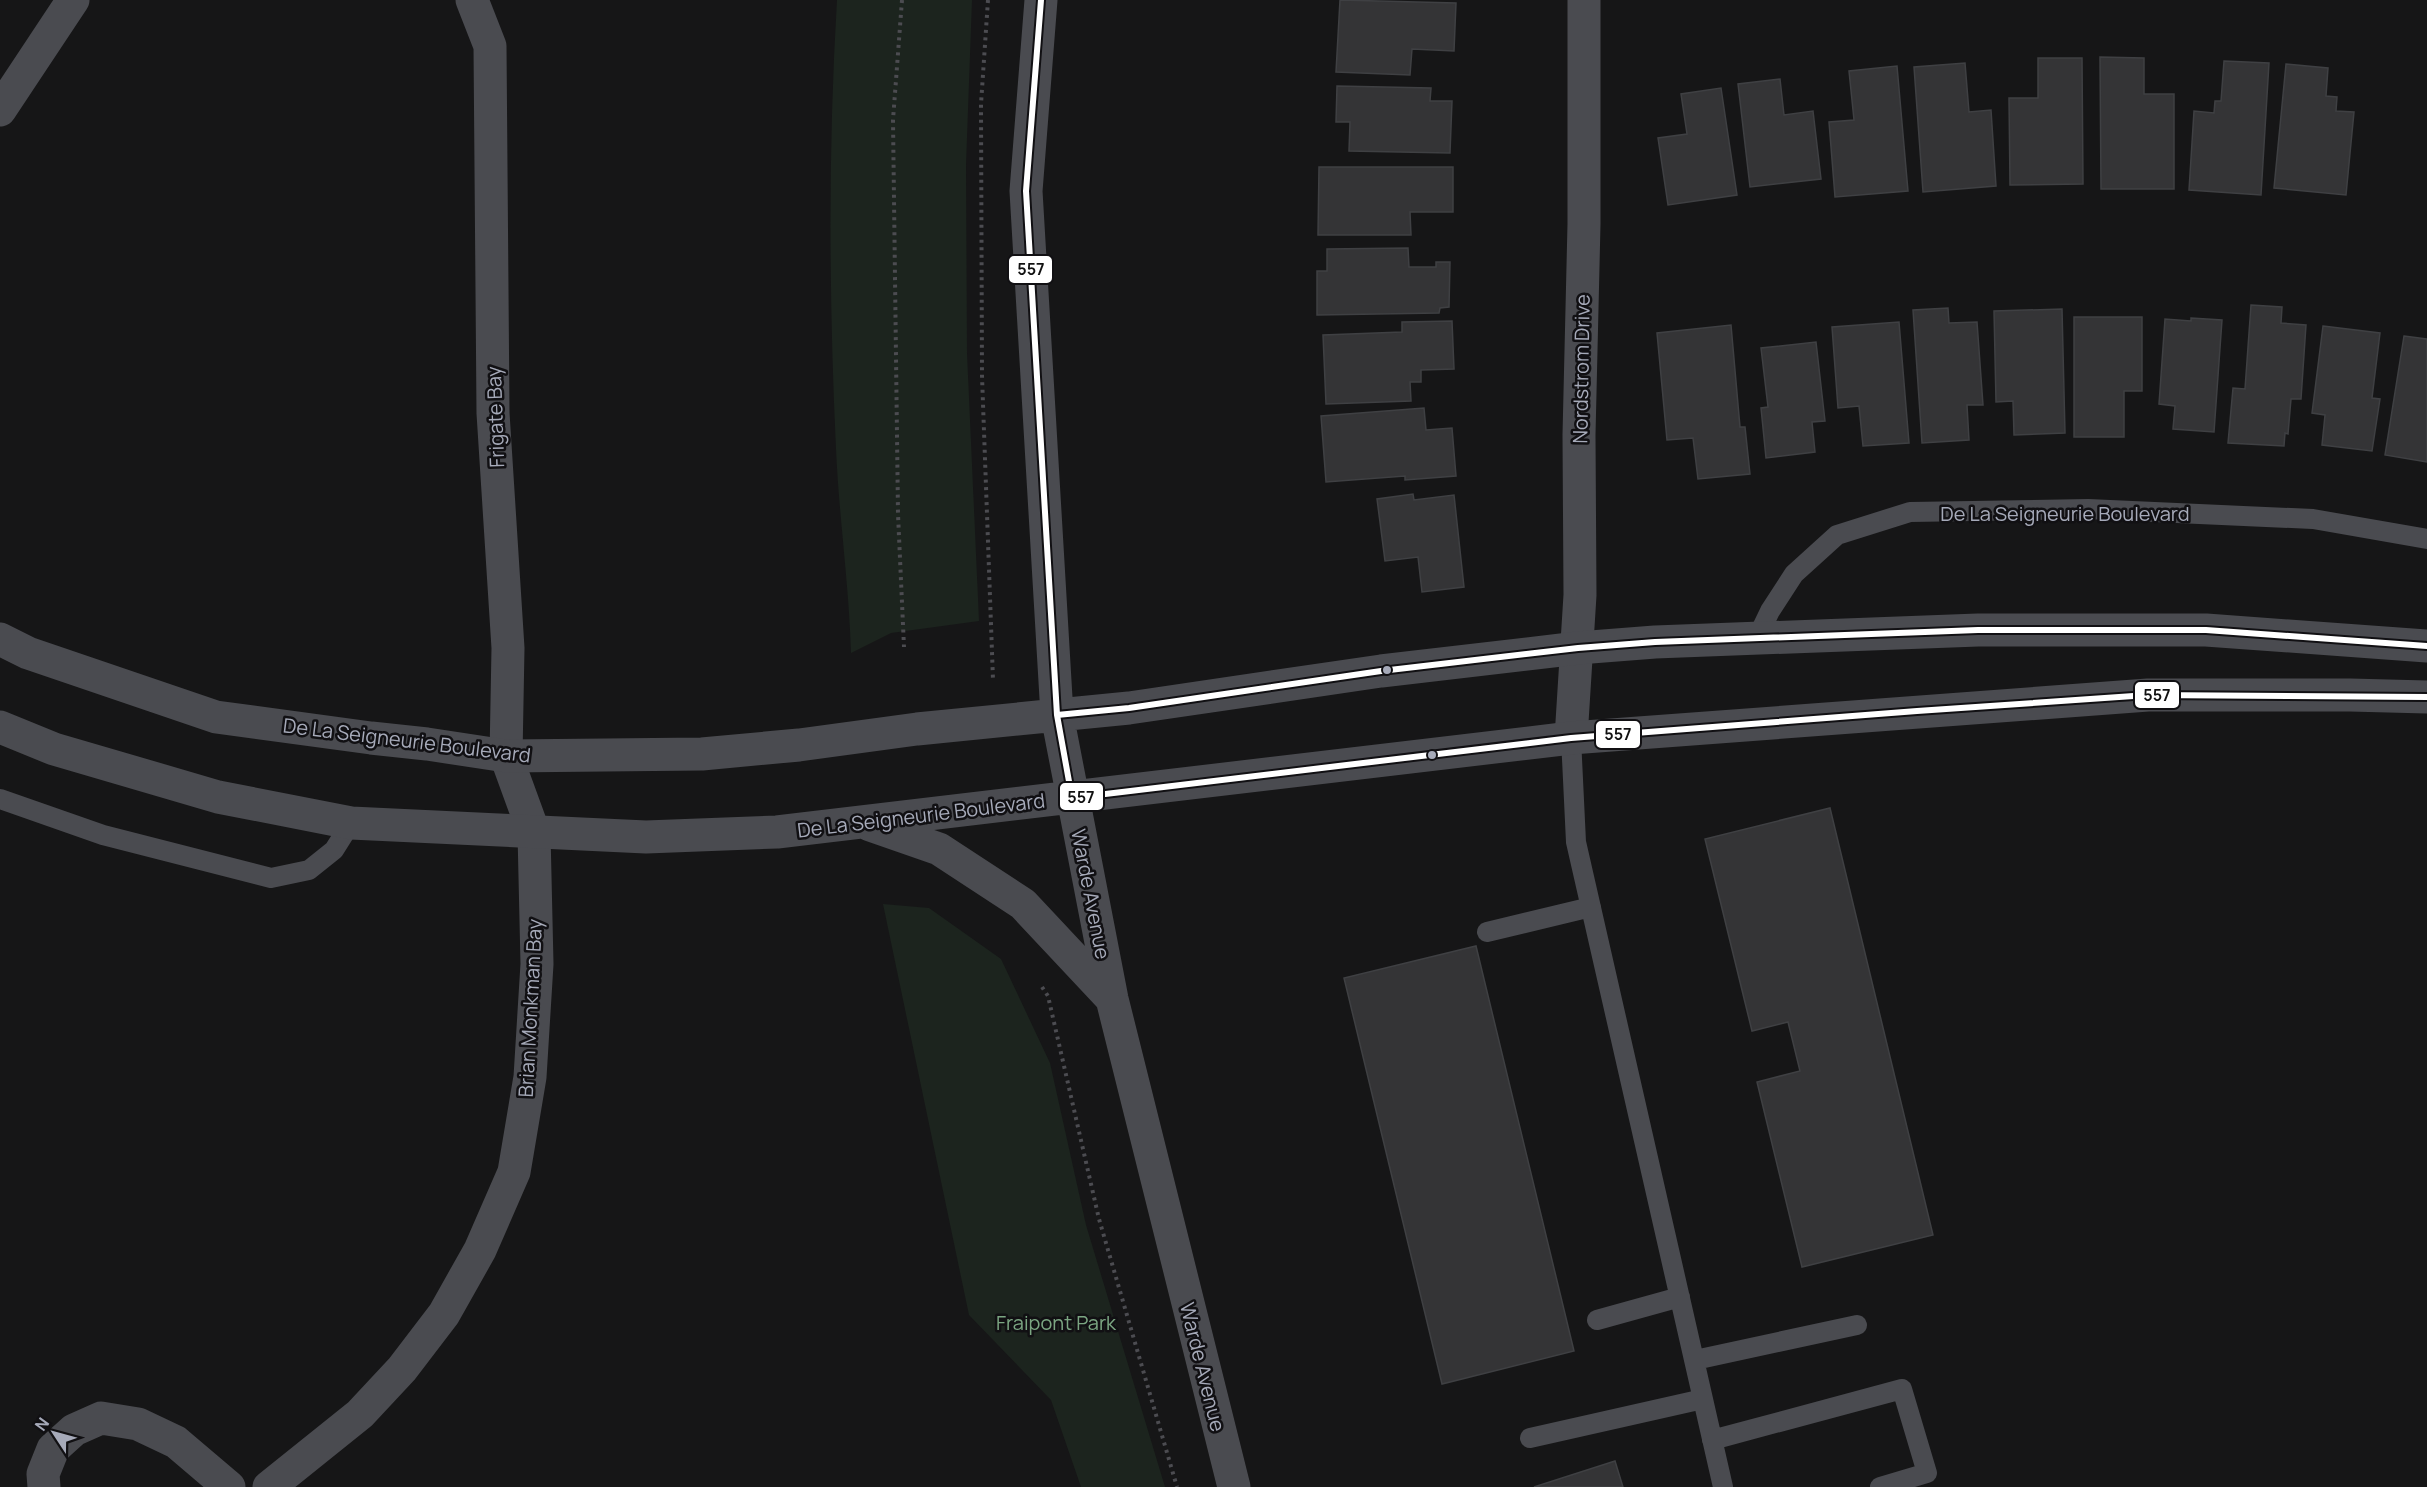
<svg xmlns="http://www.w3.org/2000/svg" width="2427" height="1487" font-family="Manrope,sans-serif">
<style>
.green{fill:#1c241e}
.building{fill:#343436;stroke:#3f4043;stroke-width:1.5}
.lines{fill:none;stroke-linecap:round;stroke-linejoin:round}
.path{stroke:#4c4c51;stroke-width:4;stroke-dasharray:3 4.5;stroke-linecap:butt}
.service{stroke:#4a4b50;stroke-width:20}
.minor{stroke:#4a4b50;stroke-width:33}
.tertiary{stroke:#4a4b50;stroke-width:33}
.bus-1-casing{stroke:#111013;stroke-width:10}
.bus-1{stroke:#fff;stroke-width:6}
.bus-dot{fill:#a6aab9;stroke:#111013;stroke-width:2}
.labels{text-anchor:middle;dominant-baseline:central;stroke-width:5;stroke-linejoin:round;paint-order:stroke}
.street-label{font-size:20px;fill:#a6aab9;stroke:#111013}
.park-label{font-size:20px;fill:#7ba682;stroke:#111013}
.line-badge{stroke:#111013;stroke-width:2}
.pale-badge-label{font-size:16px;text-anchor:middle;font-weight:bold;fill:#111}
</style>
<rect width="100%" height="100%" fill="#161617"/>
<!-- green -->
<path class="green" d="M 837,0 L 972,0 L 966,165 L 967,353 L 979,621 L 891,633 L 851,653 C 849,585 839,517 836,449 C 829,299 828,149 837,0 Z
M 883,904 L 929,908 L 1001,959 L 1050,1063 L 1086,1225 L 1165,1487 L 1081,1487 L 1051,1400 L 969,1315 Z"/>
<!-- building -->
<path class="building" d="M 1340,0 L 1456,3 L 1454,51 L 1412,49 L 1410,75 L 1336,72 Z
M 2100,57 L 2144,58 L 2144,94 L 2174,94 L 2174,189 L 2101,189 Z
M 2038,58 L 2082,58 L 2083,184 L 2010,185 L 2009,98 L 2038,98 Z
M 2224,61 L 2269,63 L 2261,195 L 2189,190 L 2194,111 L 2214,113 L 2215,101 L 2221,101 Z
M 1965,63 L 1969,112 L 1991,110 L 1996,186 L 1923,192 L 1914,67 Z
M 2286,64 L 2328,68 L 2326,96 L 2337,97 L 2336,111 L 2354,112 L 2346,195 L 2274,188 Z
M 1897,66 L 1908,191 L 1835,197 L 1829,122 L 1854,120 L 1849,71 Z
M 1780,79 L 1784,115 L 1813,111 L 1821,179 L 1750,187 L 1738,84 Z
M 1337,86 L 1431,88 L 1430,101 L 1452,101 L 1450,153 L 1349,151 L 1350,122 L 1336,122 Z
M 1721,88 L 1737,195 L 1668,205 L 1658,138 L 1687,134 L 1681,94 Z
M 1319,167 L 1453,167 L 1453,212 L 1410,212 L 1411,235 L 1318,235 Z
M 1408,248 L 1409,267 L 1436,267 L 1436,262 L 1450,262 L 1449,307 L 1440,308 L 1439,313 L 1317,315 L 1317,271 L 1327,271 L 1327,249 Z
M 2251,305 L 2282,307 L 2281,323 L 2306,325 L 2301,399 L 2291,399 L 2288,434 L 2285,433 L 2284,446 L 2228,443 L 2233,388 L 2245,389 Z
M 1948,308 L 1949,323 L 1977,322 L 1983,405 L 1967,405 L 1969,440 L 1922,443 L 1913,310 Z
M 2062,309 L 2065,433 L 2014,435 L 2013,401 L 1996,402 L 1994,311 Z
M 2074,317 L 2142,317 L 2142,391 L 2124,391 L 2124,437 L 2074,437 Z
M 2191,318 L 2222,320 L 2214,432 L 2173,429 L 2175,406 L 2159,404 L 2165,319 L 2191,321 Z
M 1452,321 L 1454,369 L 1421,370 L 1421,382 L 1410,382 L 1411,401 L 1326,404 L 1323,335 L 1402,332 L 1402,322 Z
M 1899,322 L 1909,443 L 1863,446 L 1859,406 L 1838,408 L 1832,327 Z
M 1731,325 L 1740,427 L 1745,427 L 1750,474 L 1698,479 L 1693,438 L 1667,440 L 1657,333 Z
M 2323,326 L 2380,333 L 2372,398 L 2380,399 L 2372,451 L 2322,445 L 2325,415 L 2312,413 Z
M 2404,336 L 2427,339 L 2427,462 L 2385,455 Z
M 1816,342 L 1825,421 L 1812,422 L 1815,452 L 1766,458 L 1761,408 L 1768,407 L 1761,348 Z
M 1424,408 L 1426,430 L 1452,428 L 1456,476 L 1405,480 L 1405,476 L 1326,482 L 1321,416 Z
M 1413,494 L 1414,500 L 1454,495 L 1464,587 L 1422,592 L 1418,557 L 1385,561 L 1377,499 Z
M 1830,808 L 1933,1235 L 1802,1267 L 1757,1082 L 1800,1071 L 1788,1022 L 1752,1031 L 1705,839 Z
M 1476,946 L 1574,1351 L 1442,1384 L 1344,978 Z
M 1615,1461 L 1623,1487 L 1534,1487 Z"/>
<g class="lines">
<!-- path -->
<path class="path" d="M 902,0 L 893,120 L 898,514 L 904,647
M 988,0 L 981,104 L 982,376 L 993,680
M 1042,987 L 1048,996 L 1099,1219 L 1177,1487"/>
<!-- service -->
<path class="service" d="M 1757,638 L 1770,611 L 1794,574 L 1837,535 L 1910,512 L 2088,509 L 2313,519 L 2427,539
M 1571,738 L 1576,842 L 1723,1487
M 0,799 L 103,835 L 271,878 L 309,870 L 334,850 L 351,823
M 1487,932 L 1591,907
M 1597,1320 L 1680,1297
M 1695,1360 L 1857,1325
M 1530,1438 L 1703,1399
M 1712,1440 L 1902,1389 L 1927,1473 L 1880,1487"/>
<!-- minor -->
<path class="minor" d="M 0,110 L 73,0
M 1571,738 L 1580,595 L 1579,435 L 1584,224 L 1584,0
M 44,1487 L 43,1474 L 53,1449 L 74,1430 L 101,1418 L 138,1424 L 176,1442 L 229,1487
M 269,1487 L 360,1414 L 402,1369 L 444,1314 L 480,1250 L 514,1172 L 530,1077 L 537,964 L 534,833 L 506,756 L 508,648 L 493,413 L 490,46 L 472,0"/>
<!-- tertiary -->
<path class="tertiary" d="M 1041,0 L 1026,191 L 1057,715 L 1112,999 L 1234,1487
M 0,639 L 28,653 L 216,717 L 371,738 L 427,744 L 506,756 L 702,754 L 799,745 L 917,729 L 1129,708 L 1381,671 L 1578,648 L 1655,642 L 1978,630 L 2206,630 L 2427,646
M 0,727 L 54,749 L 218,797 L 351,823 L 646,837 L 777,832 L 1571,738 L 2148,695 L 2350,695 L 2427,697
M 870,825 L 939,849 L 1023,904 L 1112,999"/>
<!-- bus-1 casing -->
<g class="bus-1-casing">
<path id="bus-1" d="M 1041,0 L 1026,191 L 1057,715 L 1072,798 L 1571,738 L 1917,711 L 2148,695 L 2427,697
M 1057,715 L 1129,708 L 1381,671 L 1578,648 L 1655,642 L 1978,630 L 2206,630 L 2427,646"/>
</g>
<!-- bus-1 -->
<use href="#bus-1" class="bus-1"/>
</g>
<!-- markers -->
<g class="bus-dot">
<circle cx="1387" cy="670" r="5"/>
<circle cx="1432" cy="755" r="5"/>
</g>
<g class="labels">
<!-- street labels -->
<g class="street-label">
<text transform="translate(1581 369) rotate(-89)">Nordstrom Drive</text>
<text transform="translate(495 417) rotate(-92)">Frigate Bay</text>
<text x="2065" y="513">De La Seigneurie Boulevard</text>
<text transform="translate(407 740) rotate(7)">De La Seigneurie Boulevard</text>
<text transform="translate(921 815) rotate(-7)">De La Seigneurie Boulevard</text>
<text transform="translate(1091 894) rotate(79)">Warde Avenue</text>
<text transform="translate(530 1008) rotate(-87)">Brian Monkman Bay</text>
<text transform="translate(1203 1367) rotate(76)">Warde Avenue</text>
</g>
<!-- park labels -->
<g class="park-label">
<text x="1056" y="1322">Fraipont Park</text>
</g>
</g>
<g class="line-badge">
<rect x="1008" y="255" width="45" height="29" rx="6" fill="#fff"/>
<rect x="2134" y="681" width="46" height="28" rx="6" fill="#fff"/>
<rect x="1595" y="720" width="46" height="29" rx="6" fill="#fff"/>
<rect x="1059" y="782" width="45" height="29" rx="6" fill="#fff"/>
</g>
<g class="pale-badge-label">
<text x="1031" y="275">557</text>
<text x="2157" y="701">557</text>
<text x="1618" y="740">557</text>
<text x="1081" y="803">557</text>
</g>
<!-- north arrow -->
<g transform="translate(54 1433) rotate(306)" stroke="#111013" stroke-width="4.5" paint-order="stroke">
<path d="M0-4.5L10 22L0 15L-10 22Z" fill="#a6aab9"/>
<text y="-9" font-size="16" font-weight="bold" text-anchor="middle" fill="#a6aab9">N</text>
</g>
</svg>
